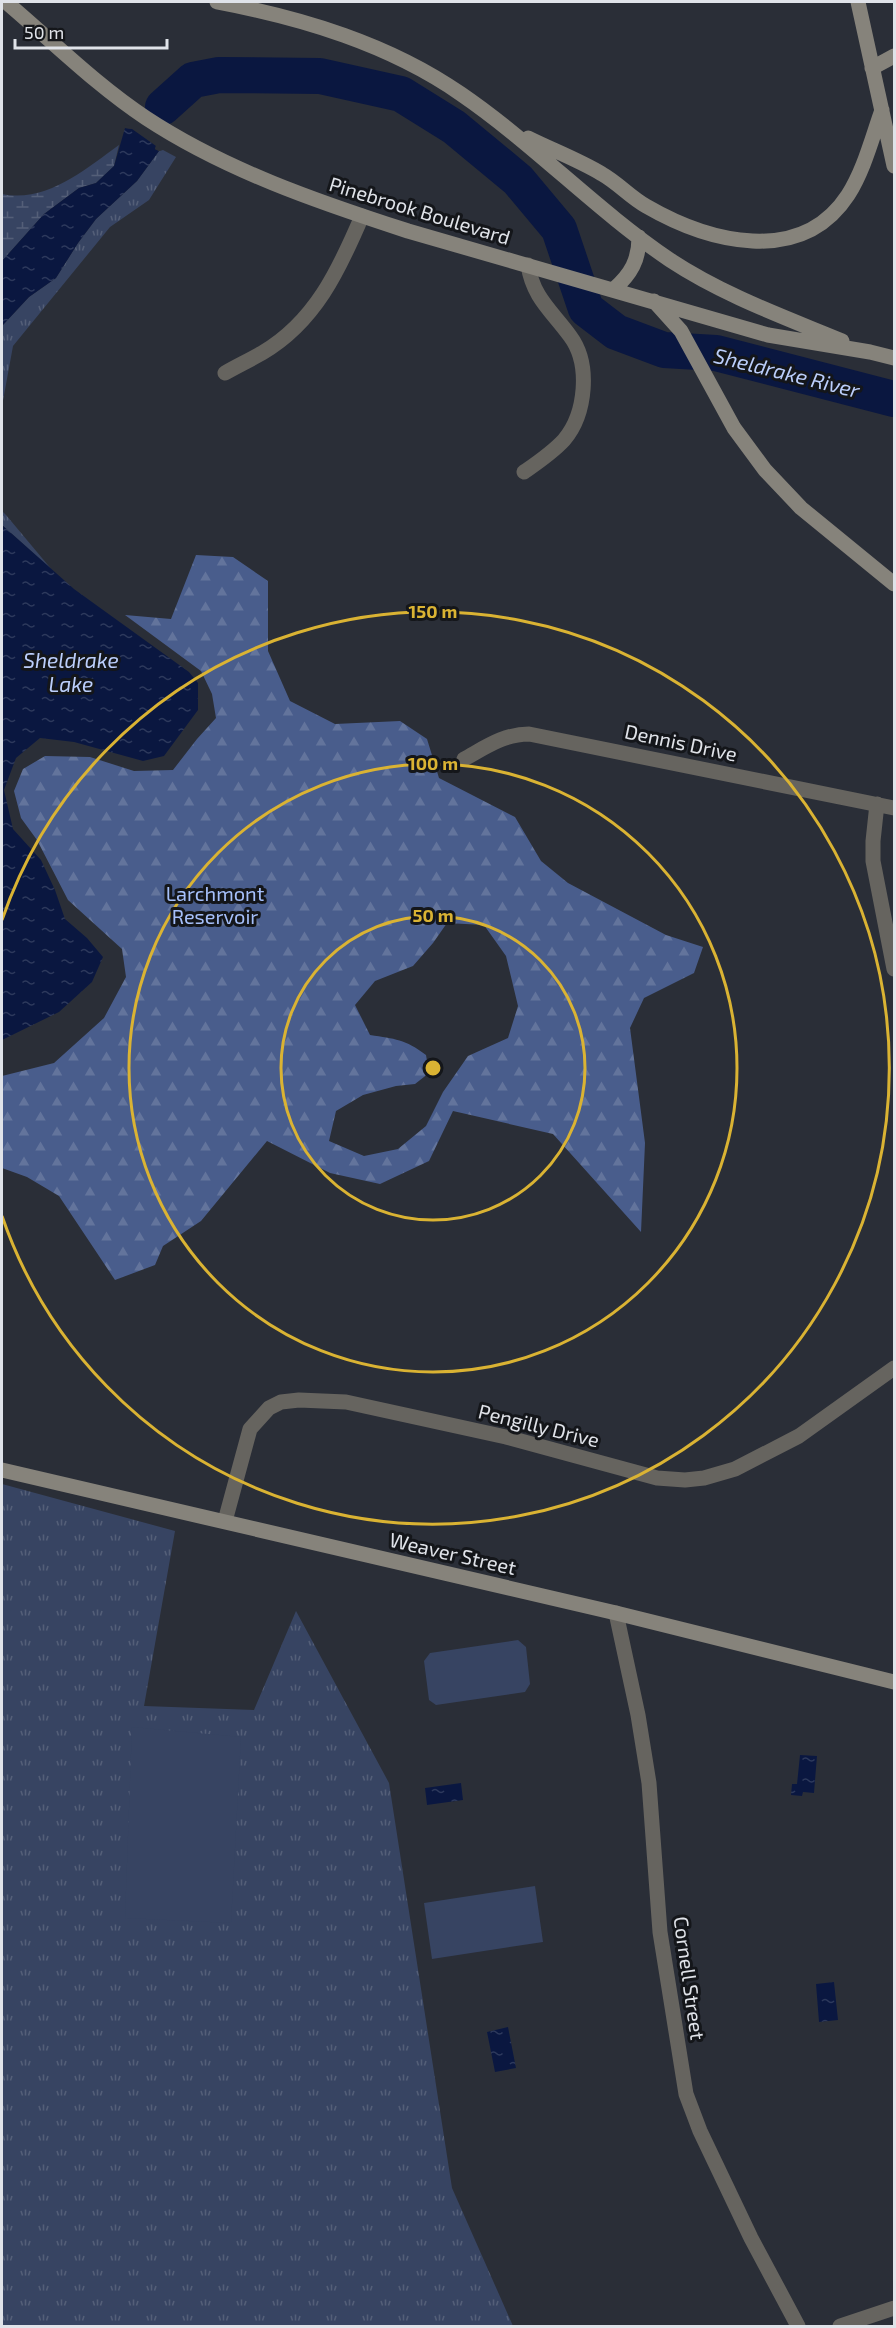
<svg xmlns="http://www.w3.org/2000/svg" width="896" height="2328" font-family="'Exo 2',sans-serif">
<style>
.grass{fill:url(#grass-tufts)}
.forest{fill:url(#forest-firs);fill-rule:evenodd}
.wetland{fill:url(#wetland-marsh)}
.pitch{fill:#374462}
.water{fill:url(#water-ripples)}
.pier{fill:#2a2e37}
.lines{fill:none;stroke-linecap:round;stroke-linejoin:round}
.river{stroke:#0a1740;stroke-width:36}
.street{stroke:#66645f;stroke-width:15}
.secondary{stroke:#86837b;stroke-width:15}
.ring{fill:none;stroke:#dab333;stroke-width:3}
.labels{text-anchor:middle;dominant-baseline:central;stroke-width:6;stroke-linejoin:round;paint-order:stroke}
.street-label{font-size:20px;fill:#e0e3e9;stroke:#14161a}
.park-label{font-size:20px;fill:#a6c0fb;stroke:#14161a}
.water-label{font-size:21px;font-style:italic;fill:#bbcefb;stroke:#14161a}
.centre{fill:#dab333;stroke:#14161a;stroke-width:3}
.ring-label{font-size:18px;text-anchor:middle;font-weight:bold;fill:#dab333;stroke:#14161a;stroke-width:6;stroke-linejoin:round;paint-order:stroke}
</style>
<defs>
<pattern id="grass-tufts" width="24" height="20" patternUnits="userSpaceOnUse" patternTransform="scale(1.5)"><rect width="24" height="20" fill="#374462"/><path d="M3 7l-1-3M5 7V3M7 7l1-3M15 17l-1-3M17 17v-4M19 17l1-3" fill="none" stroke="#545f78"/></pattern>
<pattern id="forest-firs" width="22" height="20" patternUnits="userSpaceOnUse" patternTransform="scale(1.5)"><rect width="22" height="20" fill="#495d8c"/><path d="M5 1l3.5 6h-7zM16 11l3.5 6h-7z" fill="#63749c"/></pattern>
<pattern id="wetland-marsh" width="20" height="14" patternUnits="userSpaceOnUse" patternTransform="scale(1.5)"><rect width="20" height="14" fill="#374462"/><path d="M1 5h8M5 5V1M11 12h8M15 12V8" fill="none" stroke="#545f78"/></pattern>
<pattern id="water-ripples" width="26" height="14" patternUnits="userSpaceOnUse" patternTransform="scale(1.5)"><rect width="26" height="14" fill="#0a1740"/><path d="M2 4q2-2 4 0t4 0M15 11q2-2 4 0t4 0" fill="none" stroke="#2d395c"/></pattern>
</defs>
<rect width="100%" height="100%" fill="#2a2e37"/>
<!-- grass -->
<path class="grass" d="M 163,150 L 176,157 L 149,200 L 110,227 L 13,346 L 2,406 L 2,326 L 29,297 L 56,278 L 78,243 L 96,219 L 137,181 L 159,151 Z
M 2,511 L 6,515 L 52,570 L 2,525 Z
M 2,1484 L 175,1531 L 144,1706 L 254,1710 L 296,1611 L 389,1783 L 452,2188 L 513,2326 L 2,2326 Z"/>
<!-- forest -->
<path class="forest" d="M 196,555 L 233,557 L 268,581 L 268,651 L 290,701 L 335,724 L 400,721 L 427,739 L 439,778 L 515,817 L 541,861 L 568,883 L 666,935 L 703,947 L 694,973 L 644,998 L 630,1028 L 645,1143 L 641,1232 L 553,1134 L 453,1111 L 429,1161 L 380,1184 L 330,1173 L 267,1141 L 201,1221 L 163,1246 L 155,1265 L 115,1280 L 59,1196 L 27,1177 L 2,1168 L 2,1076 L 54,1063 L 104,1018 L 126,977 L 122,949 L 68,900 L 37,840 L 21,818 L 14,791 L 23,769 L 45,756 L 90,757 L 134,771 L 173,770 L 197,739 L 216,718 L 212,694 L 201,671 L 125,615 L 171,619 ZM 447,923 L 484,925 L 506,956 L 518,1006 L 508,1038 L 468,1056 L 443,1092 L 426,1126 L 398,1149 L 364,1156 L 329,1141 L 336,1111 L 363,1095 L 396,1086 L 415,1084 L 429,1073 L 426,1055 C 405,1039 395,1039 370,1035 L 355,1005 L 375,981 L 413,966 L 433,943 Z"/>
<!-- wetland -->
<path class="wetland" d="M 119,145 L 114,166 L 96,183 L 79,188 L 44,214 L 2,261 L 2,194 C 47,203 84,170 119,145 Z"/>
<!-- pitch -->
<path class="pitch" d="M 518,1640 L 526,1647 L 530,1684 L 525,1692 L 436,1705 L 429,1700 L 424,1661 L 430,1653 Z
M 132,1727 L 241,1737 L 231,1923 L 125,1918 Z
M 535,1886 L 543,1942 L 432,1959 L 424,1903 Z"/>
<!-- water -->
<path class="water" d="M 154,107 L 163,107 L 164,115 L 155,149 L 159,151 L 137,181 L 96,219 L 78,243 L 56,278 L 29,297 L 2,326 L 2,261 L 44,214 L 79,188 L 96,183 L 114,166 L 125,128 L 132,129 Z
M 2,525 L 74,589 L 189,672 L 198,683 L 198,710 L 164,756 L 143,761 L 74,742 L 40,738 L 16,758 L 4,790 L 13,829 L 41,860 L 55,890 L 65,919 L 87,938 L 103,957 L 92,982 L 59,1012 L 2,1040 Z
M 800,1755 L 817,1756 L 814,1793 L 803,1792 L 802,1796 L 791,1795 L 792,1784 L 797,1784 Z
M 461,1783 L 463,1800 L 427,1805 L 425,1788 Z
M 834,1982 L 838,2020 L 819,2022 L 816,1984 Z
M 508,2027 L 516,2068 L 495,2072 L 487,2032 Z"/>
<!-- pier -->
<path class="pier" d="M 149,108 L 166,119 L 159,148 L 162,150 L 159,151 L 155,149 L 156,146 L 132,129 L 125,128 L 124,125 L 130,126 Z"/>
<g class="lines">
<!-- river -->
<path class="river" d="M 163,107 L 193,80 L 219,75 L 320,76 L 401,94 L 454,127 L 518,180 L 559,229 L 586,309 L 616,332 L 664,350 L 716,353 L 894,399"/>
<!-- street -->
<path class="street" d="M 225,373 C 237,366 250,360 262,353 C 315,322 339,270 362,216
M 524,472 C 537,463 552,453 564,440 C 586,414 591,364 570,336 C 552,311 533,298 528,265
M 464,759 C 486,747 504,734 529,734 L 894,808
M 877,804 L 873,841 L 873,861 L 894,969
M 225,1521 L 250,1429 L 269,1408 L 281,1402 L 299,1400 L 346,1402 L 506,1437 L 657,1478 L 685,1480 L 704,1478 L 735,1469 L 799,1436 L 894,1368
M 616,1613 L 638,1715 L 649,1783 L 660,1932 L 686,2094 L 700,2131 L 751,2238 L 798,2326
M 840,2326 L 894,2308"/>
<!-- secondary -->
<path class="secondary" d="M 6,2 C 52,41 96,85 146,118 C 225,170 318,202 408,231 L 768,335 L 870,352 L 894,358
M 217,2 C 302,18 389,44 461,94 C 534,144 596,210 670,260 C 723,295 784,317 842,341
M 858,2 L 894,166
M 872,68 L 894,56
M 528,138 C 552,150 579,160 602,174 C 618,183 630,197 646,206 C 708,242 801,267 848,195 C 864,170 872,138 882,110
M 614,289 C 631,274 639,260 639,237
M 654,301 L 681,331 L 734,428 L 765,470 L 801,508 L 894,584
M 2,1470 L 616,1613 L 894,1682"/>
</g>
<!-- distance rings -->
<g class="ring">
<circle cx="433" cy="1068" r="152"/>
<circle cx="433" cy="1068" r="304"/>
<path d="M2 920A456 456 0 1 1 2 1216"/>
</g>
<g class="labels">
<!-- street labels -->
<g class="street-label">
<text transform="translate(420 210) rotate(17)">Pinebrook Boulevard</text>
<text transform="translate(681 742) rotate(12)">Dennis Drive</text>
<text transform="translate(539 1425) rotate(14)">Pengilly Drive</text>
<text transform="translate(453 1553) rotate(13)">Weaver Street</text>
<text transform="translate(690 1978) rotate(82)">Cornell Street</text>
</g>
<!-- park labels -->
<g class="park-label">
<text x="215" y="893">Larchmont<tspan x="215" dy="23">Reservoir</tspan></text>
</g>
<!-- water labels -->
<g class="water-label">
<text transform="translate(787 372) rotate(14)">Sheldrake River</text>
<text x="71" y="659">Sheldrake<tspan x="71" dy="24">Lake</tspan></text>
</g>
</g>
<circle cx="433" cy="1068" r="9" class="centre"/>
<g class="ring-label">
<text x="433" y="618">150 m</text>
<text x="433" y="770">100 m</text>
<text x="433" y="922">50 m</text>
</g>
<!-- border -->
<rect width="896" height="2328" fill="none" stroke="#e0e3e9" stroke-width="6"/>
<!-- scale -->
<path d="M15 39v9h152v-9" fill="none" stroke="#e0e3e9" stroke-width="3"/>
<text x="24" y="39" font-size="18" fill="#e0e3e9" stroke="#14161a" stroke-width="4.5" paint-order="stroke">50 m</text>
</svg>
